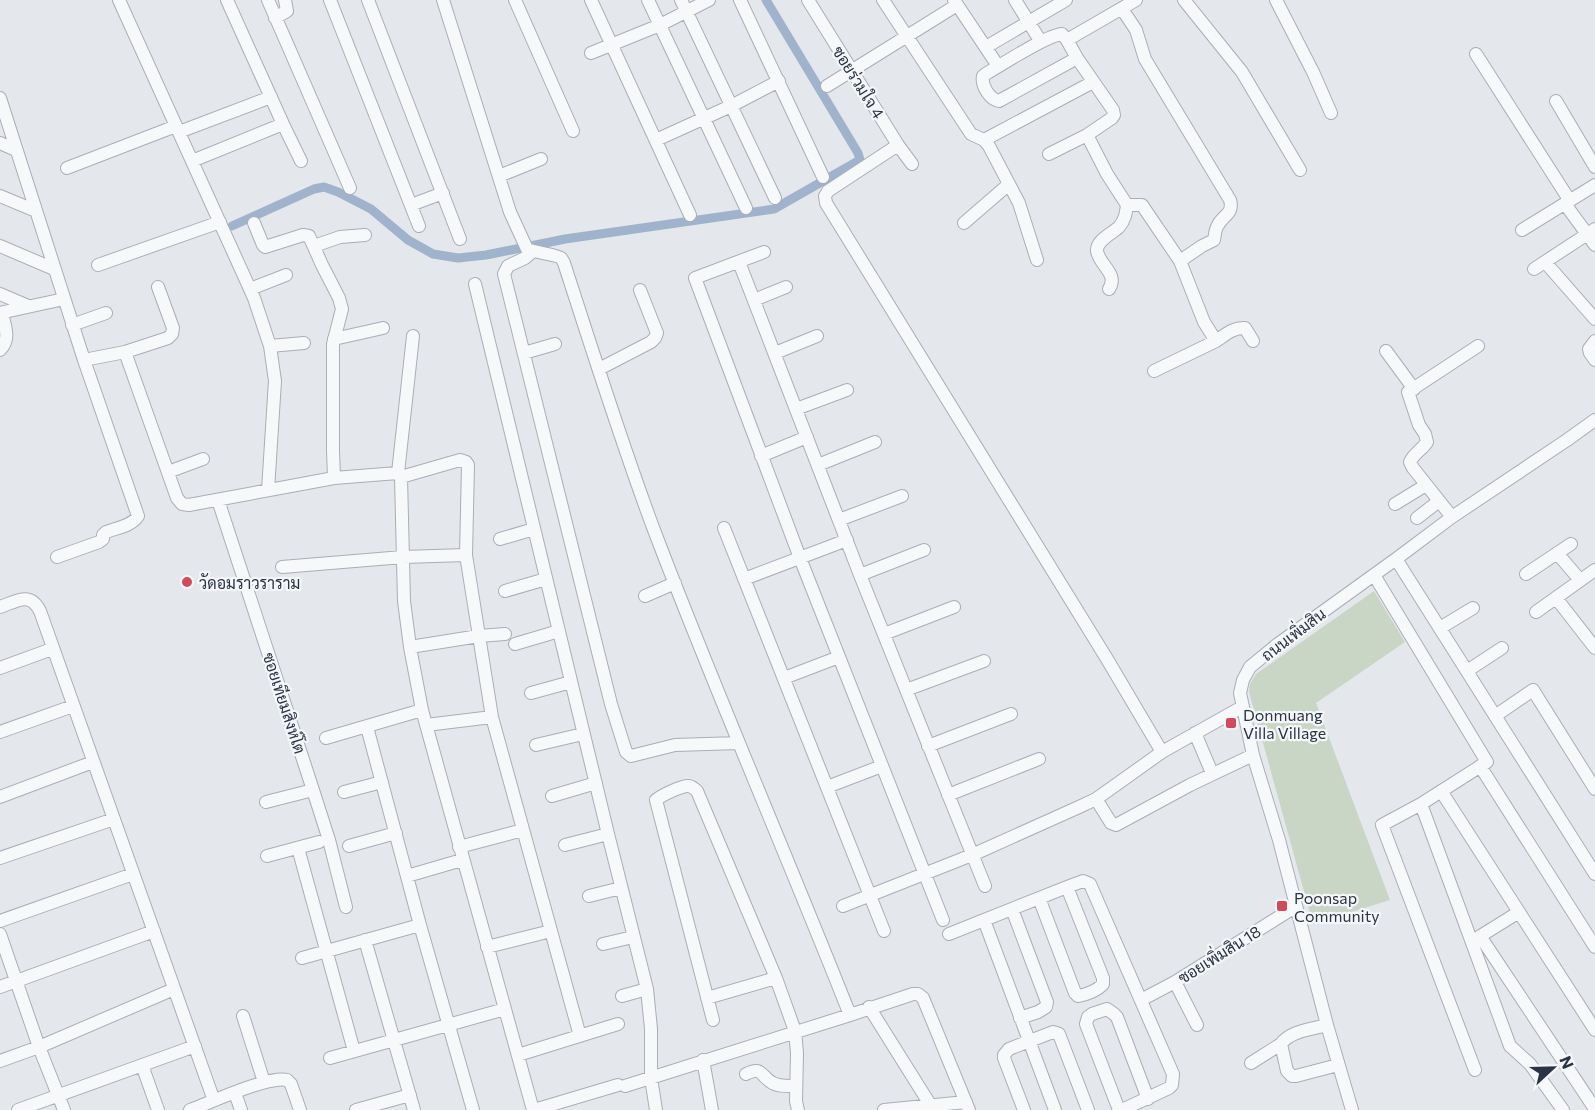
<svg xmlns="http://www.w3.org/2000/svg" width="1595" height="1110" font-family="Commissioner,Sarabun,sans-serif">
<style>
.green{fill:#c9d6c5}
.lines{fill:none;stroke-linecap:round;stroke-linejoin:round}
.canal{stroke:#9fb4cc;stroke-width:9}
.minor-casing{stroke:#a9aeb7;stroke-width:14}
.minor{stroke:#f7f8fa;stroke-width:12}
.poi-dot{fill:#d1495b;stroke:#f4f6f9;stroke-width:2}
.labels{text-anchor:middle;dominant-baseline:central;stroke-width:4.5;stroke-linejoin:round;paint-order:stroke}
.street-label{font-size:16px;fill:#2b3445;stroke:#f4f6f9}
.poi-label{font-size:16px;fill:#2b3445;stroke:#f4f6f9;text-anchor:start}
</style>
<rect width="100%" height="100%" fill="#e4e7ec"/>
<!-- green -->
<path class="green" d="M 1374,591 L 1405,642 L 1316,703 L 1390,900 L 1313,924 L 1249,692 L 1250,684 L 1256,674 Z"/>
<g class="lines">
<!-- canal -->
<path class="canal" d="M 232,226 L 314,189 L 324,187 L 338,192 L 371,209 L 408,240 L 433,254 L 458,258 L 486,255 L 565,239 L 774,209 L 860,160 L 858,153 L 766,0"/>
<!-- minor casing -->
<g class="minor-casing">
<path id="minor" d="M 119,0 L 254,298 L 270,346 L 275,381 L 268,490
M 227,0 L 283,124 L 301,161
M 268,0 L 350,188
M 330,0 L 419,226
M 368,0 L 460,239
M 443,0 L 510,212 L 527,249 C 534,252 558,255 561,258 C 562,259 563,261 564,263 C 593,352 621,442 654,530 C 716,693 786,853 850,1015
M 515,0 L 573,131
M 591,0 L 690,215
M 648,0 L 746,208
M 681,0 L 775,198
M 740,0 L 823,177
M 808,0 L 898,145 L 912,164
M 883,0 L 971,134 L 984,140 L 989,146 L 1019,203 L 1037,260
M 954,0 L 998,66
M 1015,0 L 1041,42
M 1184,0 L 1242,72 L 1300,170
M 1276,0 L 1313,72 L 1331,113
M 1122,9 L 1136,30 L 1145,59 L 1230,200 C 1234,214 1223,215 1218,225 C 1215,229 1215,235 1214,240 L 1202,246 L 1180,261
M 275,18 L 287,11 L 285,0
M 1067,40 L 1136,0
M 986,47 L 1066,0
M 591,53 L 660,25 L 709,0
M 1476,54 L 1570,201
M 1077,58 L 999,101 C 989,99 981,85 983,76 L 987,73 C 1003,64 1047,35 1062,34 L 1067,40 L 1077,58 L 1113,110 L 1114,115 L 1112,118 L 1087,135 L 1107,174 L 1127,205 L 1142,205 L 1180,261 L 1204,322 L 1216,341 L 1154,371
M 827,86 L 957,5
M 0,98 L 84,360 L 138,516 C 132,526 116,528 106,532 L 103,535 L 103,539 L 99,542 L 57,557
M 1556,101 L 1595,167
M 179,132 L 271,97
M 656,140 L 731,106 L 779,81
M 984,140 L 1093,82
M 0,143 L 16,150
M 898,145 L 828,191 L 825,196 L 826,203 L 1107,659 L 1162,752
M 1049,154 L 1087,135
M 192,161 L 283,124
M 67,168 L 176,126
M 499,176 L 541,159
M 0,196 L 36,211
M 1565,204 L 1595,245
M 411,205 L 443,193
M 254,223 L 263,245 L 265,247 L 303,235 L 309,236 L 322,265 L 339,298 L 342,309 L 333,344 L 333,450 L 334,478
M 964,223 L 1009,184
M 1522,230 L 1595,185
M 0,246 L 54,269
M 314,246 L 340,237 L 365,235
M 532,252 L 525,258 L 508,266 L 504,274 L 611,704 L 626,752 L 631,756 L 675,745 L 739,743
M 764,252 L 695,278 L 800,558 L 943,920
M 739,262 L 860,575 L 985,886
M 1545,262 L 1595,319
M 98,265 L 220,222
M 1534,269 L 1595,229
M 475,284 L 608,834 L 647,989 L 651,1029 L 651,1078 L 656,1110
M 250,289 L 286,275
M 1109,289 C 1119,274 1099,265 1097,251 C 1096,240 1113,233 1119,227 C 1125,220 1126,213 1127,205
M 0,294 L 28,306
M 754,300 L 786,287
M 0,313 L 64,299
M 72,325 L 106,313
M 413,336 L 398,473 L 401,477 L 404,601 L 410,647 L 422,710 L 533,1110
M 334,339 L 383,328
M 1216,341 C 1225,335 1234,327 1245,328 L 1253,341
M 1595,341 L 1589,349 L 1590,353 L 1595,360
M 270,346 L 304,343
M 0,350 C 11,339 5,327 2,313
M 1386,351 L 1414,389
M 125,352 L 177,498 L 182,504 L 189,505 L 334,478 L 398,473
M 524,353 L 555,344
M 775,353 L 817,336
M 84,360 L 125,352 L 168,338 L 172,334 L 173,328 L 158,287
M 599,369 L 651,342 L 655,338 L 657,333 L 640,290
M 796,409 L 847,390
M 761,456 L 807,437
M 818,465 L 875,442
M 168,472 L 203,459
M 401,477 L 460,460 L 466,462 L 468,465 L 466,555 L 492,717 L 580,1036
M 218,500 L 313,790 L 329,840 L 346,907
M 1395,504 L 1426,485
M 1452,517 L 1413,468 L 1410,462 C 1414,453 1422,450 1427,442 L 1425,434 L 1419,425 L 1408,392 L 1478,346
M 1417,518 L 1439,501
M 839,520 L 902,496
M 724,528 L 884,931
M 500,539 L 534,529
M 1557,553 L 1580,580
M 1396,559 L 1595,874
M 282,567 L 403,557 L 466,555
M 1526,574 L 1571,544
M 860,575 L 924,550
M 1374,575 L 1487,762 L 1421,804 L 1510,1046 L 1530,1064 L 1563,1110
M 744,579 L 847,540
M 505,591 L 546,579
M 645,596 L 675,583
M 1556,598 L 1595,648
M 0,607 C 17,601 30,591 40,611 L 212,1095
M 1536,612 L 1595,570
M 1440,628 L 1473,608
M 884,634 L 954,607
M 515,644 L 559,631
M 410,647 L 479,636 L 505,634
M 0,668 L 52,649
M 1467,671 L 1502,648
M 784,678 L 839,657
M 906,690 L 984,661
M 531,693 L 571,682
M 1495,716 L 1533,690 L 1595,789
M 426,725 L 492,717
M 367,727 L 420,925 L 473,1110
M 0,732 L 73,706
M 1195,733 L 1212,773
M 326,738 L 422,710
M 536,745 L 583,734
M 928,746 L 1011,714
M 1480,766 L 1595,947
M 827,787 L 882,766
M 1441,791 L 1595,1030
M 344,792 L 382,782
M 948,795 L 1039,759
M 552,796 L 596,783
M 0,797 L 93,762
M 1096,799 L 1111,823 L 1116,825 L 1190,785 L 1253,755
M 266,802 L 313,790
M 1421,804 L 1382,825 L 1475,1070
M 565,845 L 608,834
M 349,846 L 396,833
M 459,847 L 523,830
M 298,848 L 354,1051
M 267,856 L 319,842
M 0,858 L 114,819
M 407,876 L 462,860
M 589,896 L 621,888
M 1039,898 L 1075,993 L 1078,996 C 1086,995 1098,990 1103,984 L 1103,978 L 1067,887
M 843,906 L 972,855 L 1079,807 L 1096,799 L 1162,752 L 1242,707
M 1012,909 L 1047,1002 L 1046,1007 L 1038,1012 L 1020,1018
M 984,920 L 1055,1110
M 0,921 L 133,874
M 0,934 L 39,1047 L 64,1110
M 949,934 L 1067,887 L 1083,881 L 1090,884 L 1173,1074 L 1172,1085 L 1169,1088 L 1122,1110
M 1480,936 L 1595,1109
M 365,940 L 414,1110
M 1474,940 L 1519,912
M 603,944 L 633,937
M 487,947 L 551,931
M 302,958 L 420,925
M 1175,982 L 1197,1025
M 0,987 L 154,931
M 622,996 L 647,989
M 707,998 L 776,978
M 1141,1000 L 1175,982 L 1295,907
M 869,1007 L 931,1106
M 243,1016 L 264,1082
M 713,1020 L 656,800 C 662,795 681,786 688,786 C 692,786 693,788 697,791 L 776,978 L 795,1031 L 797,1053 L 796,1101 L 798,1110
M 1327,1025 C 1312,1029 1290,1031 1281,1044 L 1287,1071 L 1292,1076 L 1296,1076 L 1338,1065
M 518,1055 L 618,1024
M 330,1058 L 505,1009
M 703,1060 L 712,1110
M 0,1061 L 39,1047 L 174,989
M 1251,1063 L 1281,1044
M 142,1065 L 158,1110
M 746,1074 C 762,1066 760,1075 771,1082 C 778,1087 788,1086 796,1086
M 625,1086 L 850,1015 L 913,994 L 918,994 L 923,998 L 969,1110
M 235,1093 L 241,1110
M 18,1110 L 195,1046
M 190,1110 C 212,1102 267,1076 287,1080 L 291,1084 L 300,1110
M 356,1110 L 410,1095
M 534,1110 L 618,1085
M 884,1110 L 966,1102
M 1024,1110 L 1004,1058 L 1004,1055 L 1009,1049 L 1053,1032 L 1059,1034 L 1088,1110
M 1119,1110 L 1086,1024 L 1088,1017 L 1092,1014 L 1107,1009 L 1114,1014 L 1117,1017 L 1148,1099
M 1352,1110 L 1327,1025 L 1279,840 L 1253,755 L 1240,693 L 1243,680 L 1250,667 L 1278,644 L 1396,559 L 1452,517 L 1567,440 L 1595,420"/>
</g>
<!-- minor -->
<use href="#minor" class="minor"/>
</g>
<!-- markers -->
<g class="poi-dot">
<circle cx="187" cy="582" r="6"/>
<rect x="1225" y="717" width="12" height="12" rx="3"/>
<rect x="1276" y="900" width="12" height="12" rx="3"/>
</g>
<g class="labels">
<!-- street labels -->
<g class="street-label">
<text transform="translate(859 82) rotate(58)">ซอยร่วมใจ 4</text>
<text transform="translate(1293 634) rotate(-37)">ถนนเพิ่มสิน</text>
<text transform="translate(285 703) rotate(72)">ซอยเทียมสิงห์โต</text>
<text transform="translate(1219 954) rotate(-32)">ซอยเพิ่มสิน 18</text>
</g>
<!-- poi labels -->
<g class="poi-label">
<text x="199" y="582">วัดอมราวราราม</text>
<text x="1243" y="714">Donmuang<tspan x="1243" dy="18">Villa Village</tspan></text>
<text x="1294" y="897">Poonsap<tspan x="1294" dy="18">Community</tspan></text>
</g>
</g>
<!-- north arrow -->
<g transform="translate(1553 1068) rotate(68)" stroke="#f4f6f9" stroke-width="4.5" paint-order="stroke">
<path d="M0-4.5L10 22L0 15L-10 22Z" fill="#2b3445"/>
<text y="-9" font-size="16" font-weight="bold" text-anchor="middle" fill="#2b3445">N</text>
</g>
</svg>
